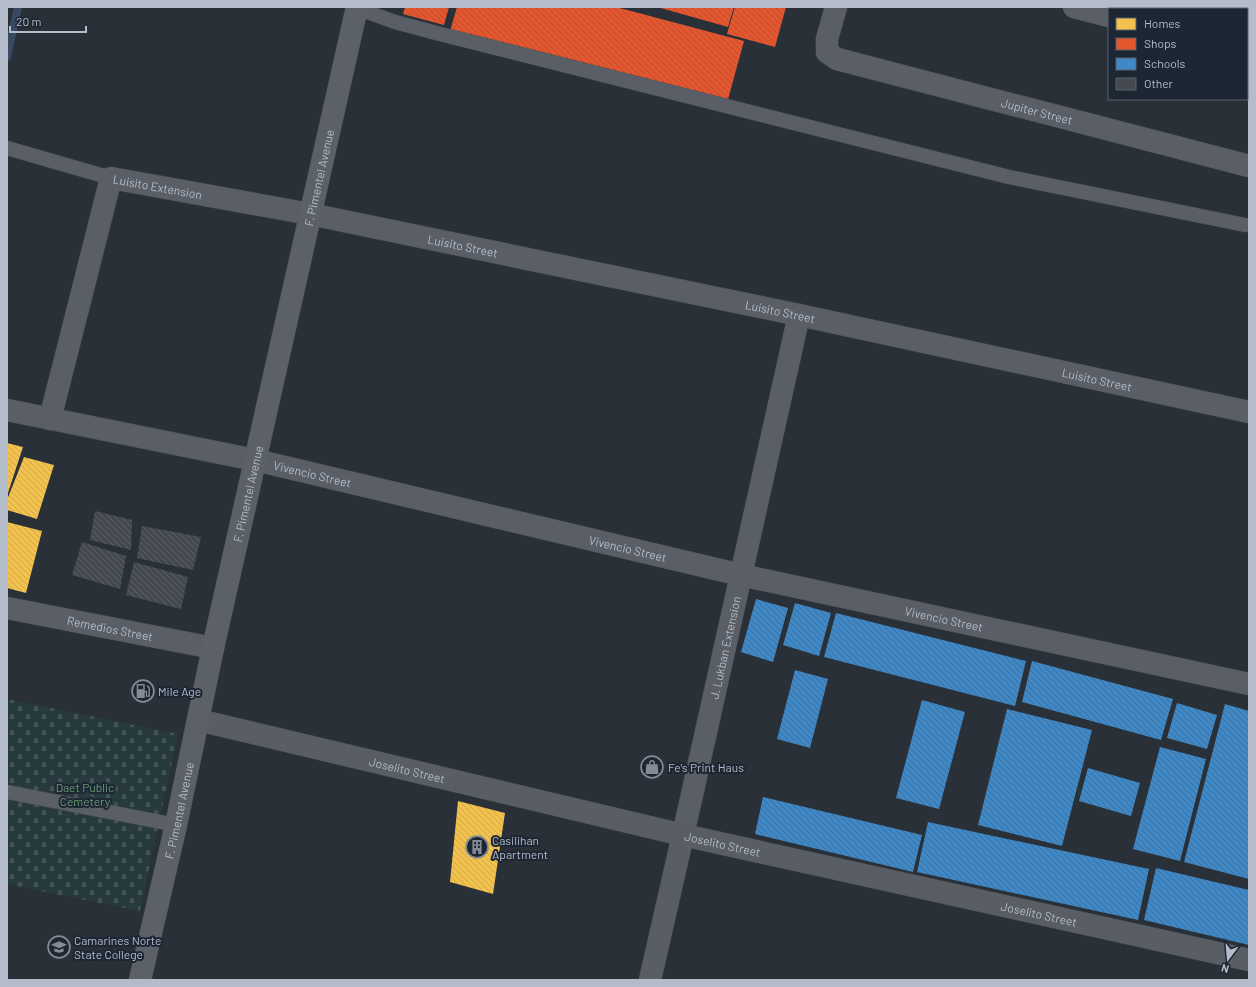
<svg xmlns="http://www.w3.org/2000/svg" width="1256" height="987" font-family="Barlow,sans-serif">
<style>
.cemetery{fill:url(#cemetery-stones)}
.homes{fill:url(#homes-back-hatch)}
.shops{fill:url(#shops-back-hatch)}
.schools{fill:url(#schools-back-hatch)}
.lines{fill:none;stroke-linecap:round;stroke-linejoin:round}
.stream{stroke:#384963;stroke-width:8}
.building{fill:url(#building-back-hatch)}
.lane-casing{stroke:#484c53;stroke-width:15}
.street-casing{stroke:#484c53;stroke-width:23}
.secondary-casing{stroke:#484c53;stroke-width:23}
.primary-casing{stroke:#484c55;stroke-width:23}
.lane{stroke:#5a5e66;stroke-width:14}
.street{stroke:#5a5e66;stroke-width:22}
.secondary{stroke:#595d64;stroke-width:22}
.primary{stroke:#5c6168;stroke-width:22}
.labels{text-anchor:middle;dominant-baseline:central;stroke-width:4;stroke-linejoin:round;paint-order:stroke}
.street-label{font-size:12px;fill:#b4bcc9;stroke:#1d2633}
.poi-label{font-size:12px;fill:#b4bcc9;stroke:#1d2633;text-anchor:start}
.park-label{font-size:12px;fill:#6b9a76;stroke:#1d2633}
</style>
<defs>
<pattern id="cemetery-stones" width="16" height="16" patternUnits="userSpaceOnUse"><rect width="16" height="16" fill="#273a3e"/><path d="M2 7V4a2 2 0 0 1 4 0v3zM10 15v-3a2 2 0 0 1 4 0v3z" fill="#445559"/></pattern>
<pattern id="homes-back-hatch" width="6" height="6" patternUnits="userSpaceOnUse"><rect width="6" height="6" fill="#f2c14e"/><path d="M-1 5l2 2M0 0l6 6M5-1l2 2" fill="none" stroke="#cca64a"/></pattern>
<pattern id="shops-back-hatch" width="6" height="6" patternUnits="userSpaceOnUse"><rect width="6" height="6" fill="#e4572e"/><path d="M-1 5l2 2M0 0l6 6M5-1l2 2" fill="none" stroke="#b84f32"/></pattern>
<pattern id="schools-back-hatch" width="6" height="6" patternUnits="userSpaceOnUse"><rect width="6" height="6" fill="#3f88c5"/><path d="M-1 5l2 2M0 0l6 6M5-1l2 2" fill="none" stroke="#3c709c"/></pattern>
<pattern id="building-back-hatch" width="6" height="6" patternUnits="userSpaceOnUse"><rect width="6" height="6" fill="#444950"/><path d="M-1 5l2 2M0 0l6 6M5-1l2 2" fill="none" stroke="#5d6168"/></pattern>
</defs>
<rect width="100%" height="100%" fill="#2a3038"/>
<!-- cemetery -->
<path class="cemetery" d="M 7,699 L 178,734 L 140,911 L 7,884 Z"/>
<!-- homes -->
<path class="homes" d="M 7,443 L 23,447 L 7,496 Z
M 24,457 L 54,465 L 37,519 L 7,510 L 7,500 Z
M 7,522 L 42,531 L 26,593 L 7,588 Z
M 458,801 L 505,813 L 493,894 L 450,882 Z"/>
<!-- shops -->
<path class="shops" d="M 405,7 L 449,7 L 444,25 L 403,14 Z
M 457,7 L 616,7 L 744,41 L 727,103 L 450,31 Z
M 657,7 L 734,7 L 728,27 Z
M 735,7 L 786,7 L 775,47 L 727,34 Z"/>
<!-- schools -->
<path class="schools" d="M 756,599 L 788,608 L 773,662 L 741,652 Z
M 795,603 L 831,613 L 819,656 L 783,645 Z
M 836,613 L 1026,661 L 1015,706 L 824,657 Z
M 1032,661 L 1173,699 L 1161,740 L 1022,702 Z
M 795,670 L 828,679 L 810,748 L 777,739 Z
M 922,700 L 965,712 L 939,809 L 896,798 Z
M 1177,703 L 1217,715 L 1207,749 L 1167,738 Z
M 1225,704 L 1249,711 L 1249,879 L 1184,862 Z
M 1007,709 L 1092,730 L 1062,846 L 978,825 Z
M 1160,747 L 1206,759 L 1180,861 L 1133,849 Z
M 1088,768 L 1140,783 L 1131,816 L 1079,801 Z
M 763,797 L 922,835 L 913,872 L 755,834 Z
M 928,822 L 1149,869 L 1138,920 L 917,872 Z
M 1156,868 L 1249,890 L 1249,945 L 1144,920 Z"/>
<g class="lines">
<!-- stream -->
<path class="stream" d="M 7,57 L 18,7"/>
</g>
<!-- building -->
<path class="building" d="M 95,511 L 132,520 L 131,550 L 90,540 Z
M 142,526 L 201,537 L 193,570 L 137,558 Z
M 82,542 L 126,556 L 120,589 L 72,575 Z
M 134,562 L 188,577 L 181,609 L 126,595 Z"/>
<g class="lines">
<!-- lane casing -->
<g class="lane-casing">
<path id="lane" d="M 354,7 L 395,22 L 444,35 L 1009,177 L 1245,225
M 7,148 L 111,178
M 7,792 L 176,825"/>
</g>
<!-- street casing -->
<g class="street-casing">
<g id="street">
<path id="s1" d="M 836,7 L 827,39 L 827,52 L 837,59 L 1249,166"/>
<path d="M 1074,7 L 1109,16"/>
<path d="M 1247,49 L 1249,50"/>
<path id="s2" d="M 7,410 L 255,460 L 741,575 L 1249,684"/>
<path id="s3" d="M 50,419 L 111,178 L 310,214 L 799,315 L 1249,412"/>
<path id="s4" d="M 7,608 L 213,648"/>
<path id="s5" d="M 683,835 L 799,315"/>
</g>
</g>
<!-- secondary casing -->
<g class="secondary-casing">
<g id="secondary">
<path id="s6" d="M 198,720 L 683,835 L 1249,960"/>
<path d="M 650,980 L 683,835"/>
</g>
</g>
<!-- primary casing -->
<g class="primary-casing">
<g id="primary">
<path id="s7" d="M 140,980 L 176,825 L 213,648 L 357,7"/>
</g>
</g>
<!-- lane -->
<use href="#lane" class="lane"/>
<!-- street -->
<use href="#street" class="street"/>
<!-- secondary -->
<use href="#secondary" class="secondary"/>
<!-- primary -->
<use href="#primary" class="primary"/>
</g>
<!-- icons -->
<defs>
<g id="fuel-ring" transform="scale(1.15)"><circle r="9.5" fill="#1d2633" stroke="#848b96" stroke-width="1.5"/><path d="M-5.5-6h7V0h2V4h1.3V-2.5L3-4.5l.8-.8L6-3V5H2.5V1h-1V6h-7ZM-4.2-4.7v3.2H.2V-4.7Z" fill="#848b96"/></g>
<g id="shop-ring" transform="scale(1.15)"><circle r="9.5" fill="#1d2633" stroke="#848b96" stroke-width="1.5"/><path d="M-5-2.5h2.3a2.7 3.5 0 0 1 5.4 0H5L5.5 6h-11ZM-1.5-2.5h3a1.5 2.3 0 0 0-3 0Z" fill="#848b96"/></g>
<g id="building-ring" transform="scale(1.15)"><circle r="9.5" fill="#1d2633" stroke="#848b96" stroke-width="1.5"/><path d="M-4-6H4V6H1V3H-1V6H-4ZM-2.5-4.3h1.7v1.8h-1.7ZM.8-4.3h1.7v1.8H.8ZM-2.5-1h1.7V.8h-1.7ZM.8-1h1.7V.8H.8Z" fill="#848b96"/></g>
<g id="university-ring" transform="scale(1.15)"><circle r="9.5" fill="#1d2633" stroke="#848b96" stroke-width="1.5"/><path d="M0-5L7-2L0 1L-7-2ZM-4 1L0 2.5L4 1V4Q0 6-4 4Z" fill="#848b96"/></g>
</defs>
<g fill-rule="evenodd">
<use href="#fuel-ring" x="143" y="691"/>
<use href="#shop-ring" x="652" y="767"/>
<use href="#building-ring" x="477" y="847"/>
<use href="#university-ring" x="59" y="947"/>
</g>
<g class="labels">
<!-- street labels -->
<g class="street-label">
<text stroke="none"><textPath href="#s1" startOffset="265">Jupiter Street</textPath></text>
<text stroke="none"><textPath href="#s7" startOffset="822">F. Pimentel Avenue</textPath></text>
<text stroke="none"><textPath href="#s3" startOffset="296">Luisito Extension</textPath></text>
<text stroke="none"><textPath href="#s3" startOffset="607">Luisito Street</textPath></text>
<text stroke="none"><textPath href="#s3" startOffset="931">Luisito Street</textPath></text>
<text stroke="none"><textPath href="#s3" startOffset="1255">Luisito Street</textPath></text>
<text stroke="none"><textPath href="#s2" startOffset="312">Vivencio Street</textPath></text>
<text stroke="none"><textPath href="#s7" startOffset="498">F. Pimentel Avenue</textPath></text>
<text stroke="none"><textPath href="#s2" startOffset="636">Vivencio Street</textPath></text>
<text stroke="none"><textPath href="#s2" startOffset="960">Vivencio Street</textPath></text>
<text stroke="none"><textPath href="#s4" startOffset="105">Remedios Street</textPath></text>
<text stroke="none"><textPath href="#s5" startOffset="192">J. Lukban Extension</textPath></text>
<text stroke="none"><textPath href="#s6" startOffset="215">Joselito Street</textPath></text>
<text stroke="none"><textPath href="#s7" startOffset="174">F. Pimentel Avenue</textPath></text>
<text stroke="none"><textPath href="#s6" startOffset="539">Joselito Street</textPath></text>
<text stroke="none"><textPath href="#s6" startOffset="863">Joselito Street</textPath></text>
</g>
<!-- poi labels -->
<g class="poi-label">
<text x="158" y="691">Mile Age</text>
<text x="668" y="767">Fe's Print Haus</text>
<text x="492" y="840">Casilihan<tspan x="492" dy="14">Apartment</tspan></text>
<text x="74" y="940">Camarines Norte<tspan x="74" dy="14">State College</tspan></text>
</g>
<!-- park labels -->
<g class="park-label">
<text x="85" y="787">Daet Public<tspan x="85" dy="14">Cemetery</tspan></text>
</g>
</g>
<!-- border -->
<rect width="1256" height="987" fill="none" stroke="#b4bcc9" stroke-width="16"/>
<!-- legend -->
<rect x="1108" y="8" width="140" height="92" fill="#1d2633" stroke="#59626f"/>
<rect x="1116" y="18" width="20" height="12" fill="#f2c14e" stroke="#59626f"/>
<text x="1144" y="28" font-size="12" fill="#b4bcc9">Homes</text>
<rect x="1116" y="38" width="20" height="12" fill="#e4572e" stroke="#59626f"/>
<text x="1144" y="48" font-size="12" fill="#b4bcc9">Shops</text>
<rect x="1116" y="58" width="20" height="12" fill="#3f88c5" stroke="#59626f"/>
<text x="1144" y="68" font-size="12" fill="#b4bcc9">Schools</text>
<rect x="1116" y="78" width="20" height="12" fill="#444950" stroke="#59626f"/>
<text x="1144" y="88" font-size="12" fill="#b4bcc9">Other</text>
<!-- north arrow -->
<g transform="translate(1228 959) rotate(196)" stroke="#1d2633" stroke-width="3" paint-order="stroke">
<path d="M0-3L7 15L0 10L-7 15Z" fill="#b4bcc9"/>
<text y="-6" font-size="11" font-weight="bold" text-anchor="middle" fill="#b4bcc9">N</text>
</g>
<!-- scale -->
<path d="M10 26v6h76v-6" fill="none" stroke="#b4bcc9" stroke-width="2"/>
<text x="16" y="26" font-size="12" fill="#b4bcc9" stroke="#1d2633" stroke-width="3" paint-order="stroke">20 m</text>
</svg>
